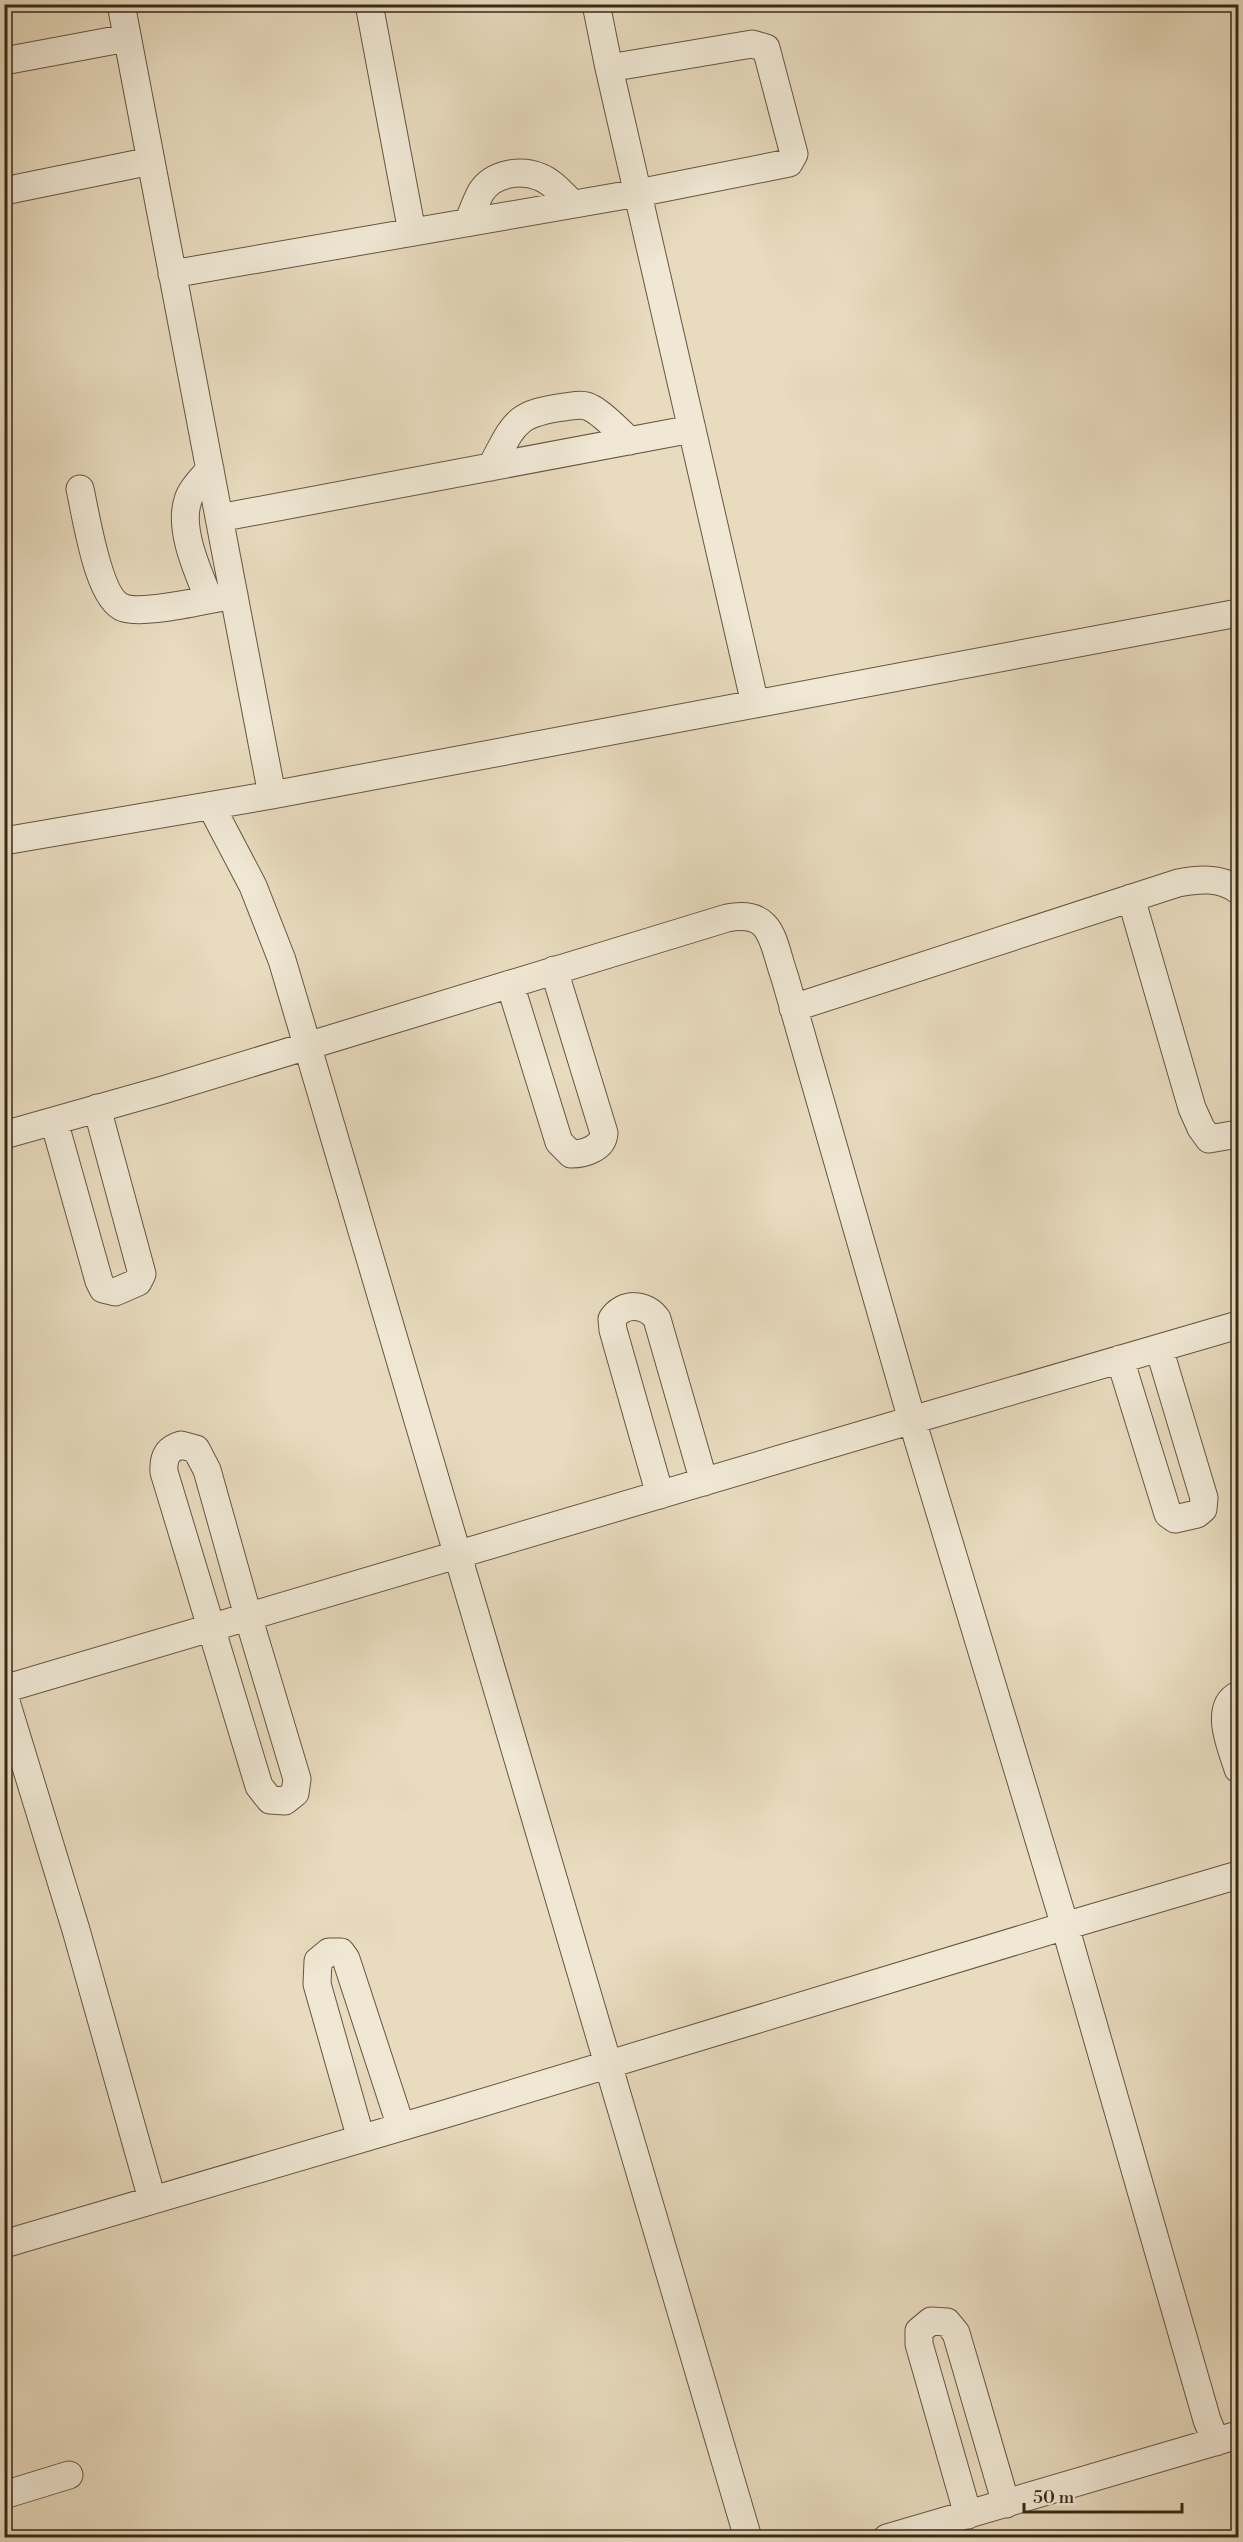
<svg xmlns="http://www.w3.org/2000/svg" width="1243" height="2542" font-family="'Libre Bodoni',serif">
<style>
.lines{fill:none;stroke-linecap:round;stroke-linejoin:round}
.minor-casing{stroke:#655642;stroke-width:29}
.minor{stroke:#f0e8d5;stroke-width:27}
</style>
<rect width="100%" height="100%" fill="#e8dbbe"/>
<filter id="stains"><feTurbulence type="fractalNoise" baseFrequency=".00333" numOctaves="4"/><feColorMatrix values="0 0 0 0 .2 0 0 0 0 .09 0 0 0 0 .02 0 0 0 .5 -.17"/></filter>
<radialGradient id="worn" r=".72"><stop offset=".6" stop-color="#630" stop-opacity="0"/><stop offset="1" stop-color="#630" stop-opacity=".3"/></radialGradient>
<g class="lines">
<!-- minor casing -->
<g class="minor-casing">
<path id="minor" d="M 121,4 L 272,795
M 369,4 L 412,232
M 596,4 L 609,68 L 755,704
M 4,61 L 127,38
M 4,191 L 151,161
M 468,222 C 472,213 476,201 481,192 C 493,173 521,169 540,177 C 553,182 563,195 573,204
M 172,274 L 638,193 L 789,163 L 794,154 L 766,48 L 752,44 L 609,68
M 491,467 C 514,425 513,414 564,407 C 573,406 583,403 591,408 C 605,415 618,431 630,441
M 80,489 C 86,515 98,600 124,608 C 145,615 210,599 234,595
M 219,518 L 692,429
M 209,599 C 198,572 178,529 188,500 C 191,489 203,478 210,469
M 211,806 L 253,886 L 282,960 L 748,2538
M 4,841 L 272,795 L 1238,613
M 1131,898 L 1192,1108 L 1201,1128 L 1209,1139 L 1238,1134
M 510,984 L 559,1142 L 571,1154 C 585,1154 603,1148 604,1133 L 554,970
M 793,1008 L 1178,883 C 1199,879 1220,877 1238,890
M 54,1121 L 99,1281 L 103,1289 L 115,1292 L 138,1282 L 142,1274 L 97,1108
M 4,1135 L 163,1090 L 727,918 C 774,909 772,942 785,978 L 912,1420 L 4,1689
M 1120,1359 L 1168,1514 L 1175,1519 L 1197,1514 L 1203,1509 L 1204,1498 L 1159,1348
M 181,1445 L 196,1449 L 207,1470 L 248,1616 L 297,1779 L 295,1793 L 285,1801 L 270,1800 L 259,1786 L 164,1472 C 163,1458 167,1449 181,1445 Z
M 660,1495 L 613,1330 L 612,1319 C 623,1302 646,1303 657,1319 L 704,1482
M 4,1695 L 76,1930 L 152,2199
M 1238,1695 C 1213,1708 1232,1749 1238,1769
M 361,2139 L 317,1984 L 318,1961 L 329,1952 L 341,1952 L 346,1959 L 401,2127
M 4,2244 L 445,2114 L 1065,1926 L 912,1420 L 1238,1325
M 1216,2442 L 1207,2420 L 1065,1926 L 1238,1875
M 4,2495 L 69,2475
M 968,2515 L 919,2344 L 919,2331 L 931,2321 L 947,2322 L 956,2333 L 1006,2504
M 887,2538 L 1238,2435"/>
</g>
<!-- minor -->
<use href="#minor" class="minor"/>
</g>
<!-- margin -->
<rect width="1243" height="2542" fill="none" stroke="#e8dbbe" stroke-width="24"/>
<rect x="6" y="6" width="1231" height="2530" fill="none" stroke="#392918" stroke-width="3"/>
<rect x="12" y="12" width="1219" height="2518" fill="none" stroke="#392918" stroke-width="1.5"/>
<!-- scale -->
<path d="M1024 2503v9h158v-9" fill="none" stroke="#392918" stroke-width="3"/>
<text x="1033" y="2503" font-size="18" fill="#392918" stroke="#f0e8d5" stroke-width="4.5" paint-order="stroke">50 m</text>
<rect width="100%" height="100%" filter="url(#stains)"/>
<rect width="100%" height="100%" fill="url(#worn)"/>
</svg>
